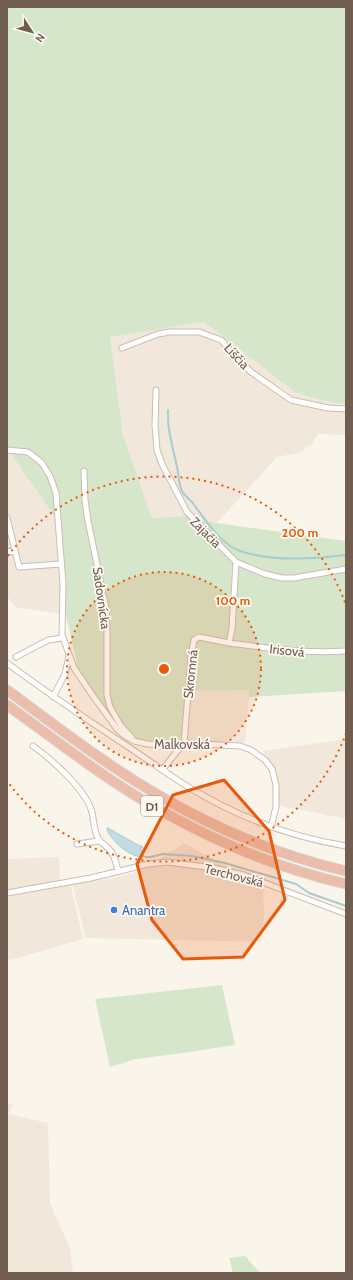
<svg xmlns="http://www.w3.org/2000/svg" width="353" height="1280" font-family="Cabin,sans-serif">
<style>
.residential{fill:#f1e7da}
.green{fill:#d6e6cb}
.water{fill:#c2dce2;stroke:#a9cbd2}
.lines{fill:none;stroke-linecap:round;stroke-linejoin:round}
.stream{stroke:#a9cbd2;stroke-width:2}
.minor-casing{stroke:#cbbdb2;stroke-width:7}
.motorway-casing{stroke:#d8d2ce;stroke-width:11}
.minor{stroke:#fff;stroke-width:5}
.motorway{stroke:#ecbdaa;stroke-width:9}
.marked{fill:#e8590c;fill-opacity:0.2;stroke:#e8590c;stroke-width:3;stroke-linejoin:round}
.ring{fill:none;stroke:#e8590c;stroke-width:2;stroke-dasharray:2 4}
.shop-dot{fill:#3f7fe0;stroke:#fdf9f1;stroke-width:1.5}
.labels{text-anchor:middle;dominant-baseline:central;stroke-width:3.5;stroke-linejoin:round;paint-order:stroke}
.shield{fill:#fdf9f1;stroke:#9c8c81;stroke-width:1}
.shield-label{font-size:12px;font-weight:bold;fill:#725d51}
.street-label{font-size:13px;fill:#725d51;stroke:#fdf9f1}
.shop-label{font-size:13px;fill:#366cbe;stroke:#fdf9f1;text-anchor:start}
.centre{fill:#e8590c;stroke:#fdf9f1;stroke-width:2}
.ring-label{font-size:12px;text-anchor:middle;font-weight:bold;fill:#e8590c;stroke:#fdf9f1;stroke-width:3.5;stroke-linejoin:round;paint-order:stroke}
</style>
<rect width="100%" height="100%" fill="#faf5eb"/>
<!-- residential -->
<path class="residential" d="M 204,322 L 296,393 L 334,403 L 346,404 L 346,435 L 318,434 L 311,445 L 298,453 L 277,457 L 217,523 L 188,516 L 152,518 L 123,435 L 110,337 Z
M 7,448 L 61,526 L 66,615 L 15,607 L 7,596 Z
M 249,690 L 249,697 L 245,743 L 189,740 L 187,733 L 190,691 Z
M 346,739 L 346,819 L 278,805 L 270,765 L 263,751 Z
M 184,843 L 263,886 L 264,913 L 262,942 L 86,938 L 72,883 L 115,878 L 143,870 Z
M 59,857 L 60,881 L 70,883 L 83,939 L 14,959 L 7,960 L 7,859 Z
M 7,1103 L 13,1105 L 8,1114 L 48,1123 L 50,1203 L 70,1249 L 73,1273 L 7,1273 Z"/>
<!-- green -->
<path class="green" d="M 7,7 L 346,7 L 346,404 L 334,403 L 296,393 L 204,322 L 110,337 L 123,435 L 152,518 L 188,516 L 217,523 L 346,541 L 346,691 L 249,697 L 249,690 L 191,691 L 187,733 L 189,740 L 157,745 L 131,737 L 121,732 L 78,669 L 66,615 L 61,526 L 7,448 Z
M 222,985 L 235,1045 L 183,1053 L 136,1059 L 110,1067 L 95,999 Z
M 245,1256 L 260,1273 L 233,1273 L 229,1258 Z"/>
<!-- water -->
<path class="water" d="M 108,828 L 136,844 L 143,847 L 141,850 L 143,855 L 147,858 L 142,856 L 140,857 C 126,854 113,842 107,830 L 107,828 Z"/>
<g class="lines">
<!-- stream -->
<path class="stream" d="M 168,410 C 167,430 173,447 177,467 C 179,474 178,483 182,491 C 184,495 188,498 192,502 C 204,518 220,544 240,551 C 271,562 314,559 346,555
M 147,857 L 151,857 L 163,854 L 192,856 L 225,863 L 296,884 L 309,893 L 346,906"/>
<!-- minor casing -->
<g class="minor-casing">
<path id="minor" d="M 122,348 L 158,334 L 170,332 L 199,332 L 221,340 L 251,372 L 291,400 L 328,408 L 346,409
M 156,390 L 155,425 L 157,450 L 162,464 L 187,512 L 236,562 L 265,574 L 282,578 L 294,578 L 346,569
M 7,450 L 28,452 L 42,463 L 50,476 L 56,493 L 63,584 L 62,635 L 74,668 L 93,696 L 117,729 L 124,735 L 134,741 L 147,744 L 167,745 L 184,743 L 240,746 L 251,750 L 265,760 L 272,769 L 276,785 L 276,807 L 271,827
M 84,471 L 85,500 L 88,521 L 106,608 L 107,630 L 107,695 L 110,707 L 121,726 L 132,738
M 7,518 L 19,567 L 61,564
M 7,552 L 15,550
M 229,643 C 268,648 307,654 346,651
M 16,657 L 48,640 L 63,638
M 7,663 C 46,692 86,719 127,746 C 148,760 169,775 190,788 C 238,817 291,837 346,846
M 53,697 L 65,674 L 69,656
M 33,746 C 51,759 83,787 91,809 C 94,817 93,827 97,836 C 99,842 104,844 109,849 C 115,855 116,863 118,871
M 162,770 L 184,743 L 191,656 L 194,640 L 199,637 L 229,643 L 232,629 L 236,562
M 77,844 L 99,841
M 7,893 L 91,878 L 148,864 L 167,862 L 214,868 L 244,875 L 346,914"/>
</g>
<!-- motorway casing -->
<g class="motorway-casing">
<path id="motorway" d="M 7,690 C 55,725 102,762 153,792 C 213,828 278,855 346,871
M 7,705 C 57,741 106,780 160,810 C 218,843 281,869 346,884"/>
</g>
<!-- minor -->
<use href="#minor" class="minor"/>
<!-- motorway -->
<use href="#motorway" class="motorway"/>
</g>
<!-- marked area -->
<path class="marked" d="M 224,780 L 269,831 L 285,900 L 243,957 L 183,959 L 152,920 L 137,864 L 173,795 Z"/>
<!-- distance rings -->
<circle cx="164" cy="669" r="97" fill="#e8590c" fill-opacity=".12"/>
<g class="ring">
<circle cx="164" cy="669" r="97"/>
<path d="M346 733A193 193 0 0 1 8 782M8 556A193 193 0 0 1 346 605"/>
</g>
<!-- markers -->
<circle class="shop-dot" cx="114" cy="910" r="4"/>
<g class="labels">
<!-- shield labels -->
<rect class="shield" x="141" y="796" width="22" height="20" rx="3"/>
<g class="shield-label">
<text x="152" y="806">D1</text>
</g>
<!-- street labels -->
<g class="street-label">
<text transform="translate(237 356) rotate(47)">Líščia</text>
<text transform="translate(206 532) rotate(45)">Zajačia</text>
<text transform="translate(102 598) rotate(82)">Sadovnícka</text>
<text transform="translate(287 650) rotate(6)">Irisová</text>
<text transform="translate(190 674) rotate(-84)">Skromná</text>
<text x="182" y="744">Malkovská</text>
<text transform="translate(234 875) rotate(14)">Terchovská</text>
</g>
<!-- shop labels -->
<g class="shop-label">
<text x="122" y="910">Anantra</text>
</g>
</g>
<circle cx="164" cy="669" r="6" class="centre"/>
<g class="ring-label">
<text x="300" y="537">200 m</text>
<text x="233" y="605">100 m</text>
</g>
<!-- border -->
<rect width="353" height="1280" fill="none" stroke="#725d51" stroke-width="16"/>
<!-- north arrow -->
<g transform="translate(32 32) rotate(126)" stroke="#fdf9f1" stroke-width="3" paint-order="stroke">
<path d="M0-3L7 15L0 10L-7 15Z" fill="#725d51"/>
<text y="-6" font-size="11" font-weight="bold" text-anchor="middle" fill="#725d51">N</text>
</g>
</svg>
